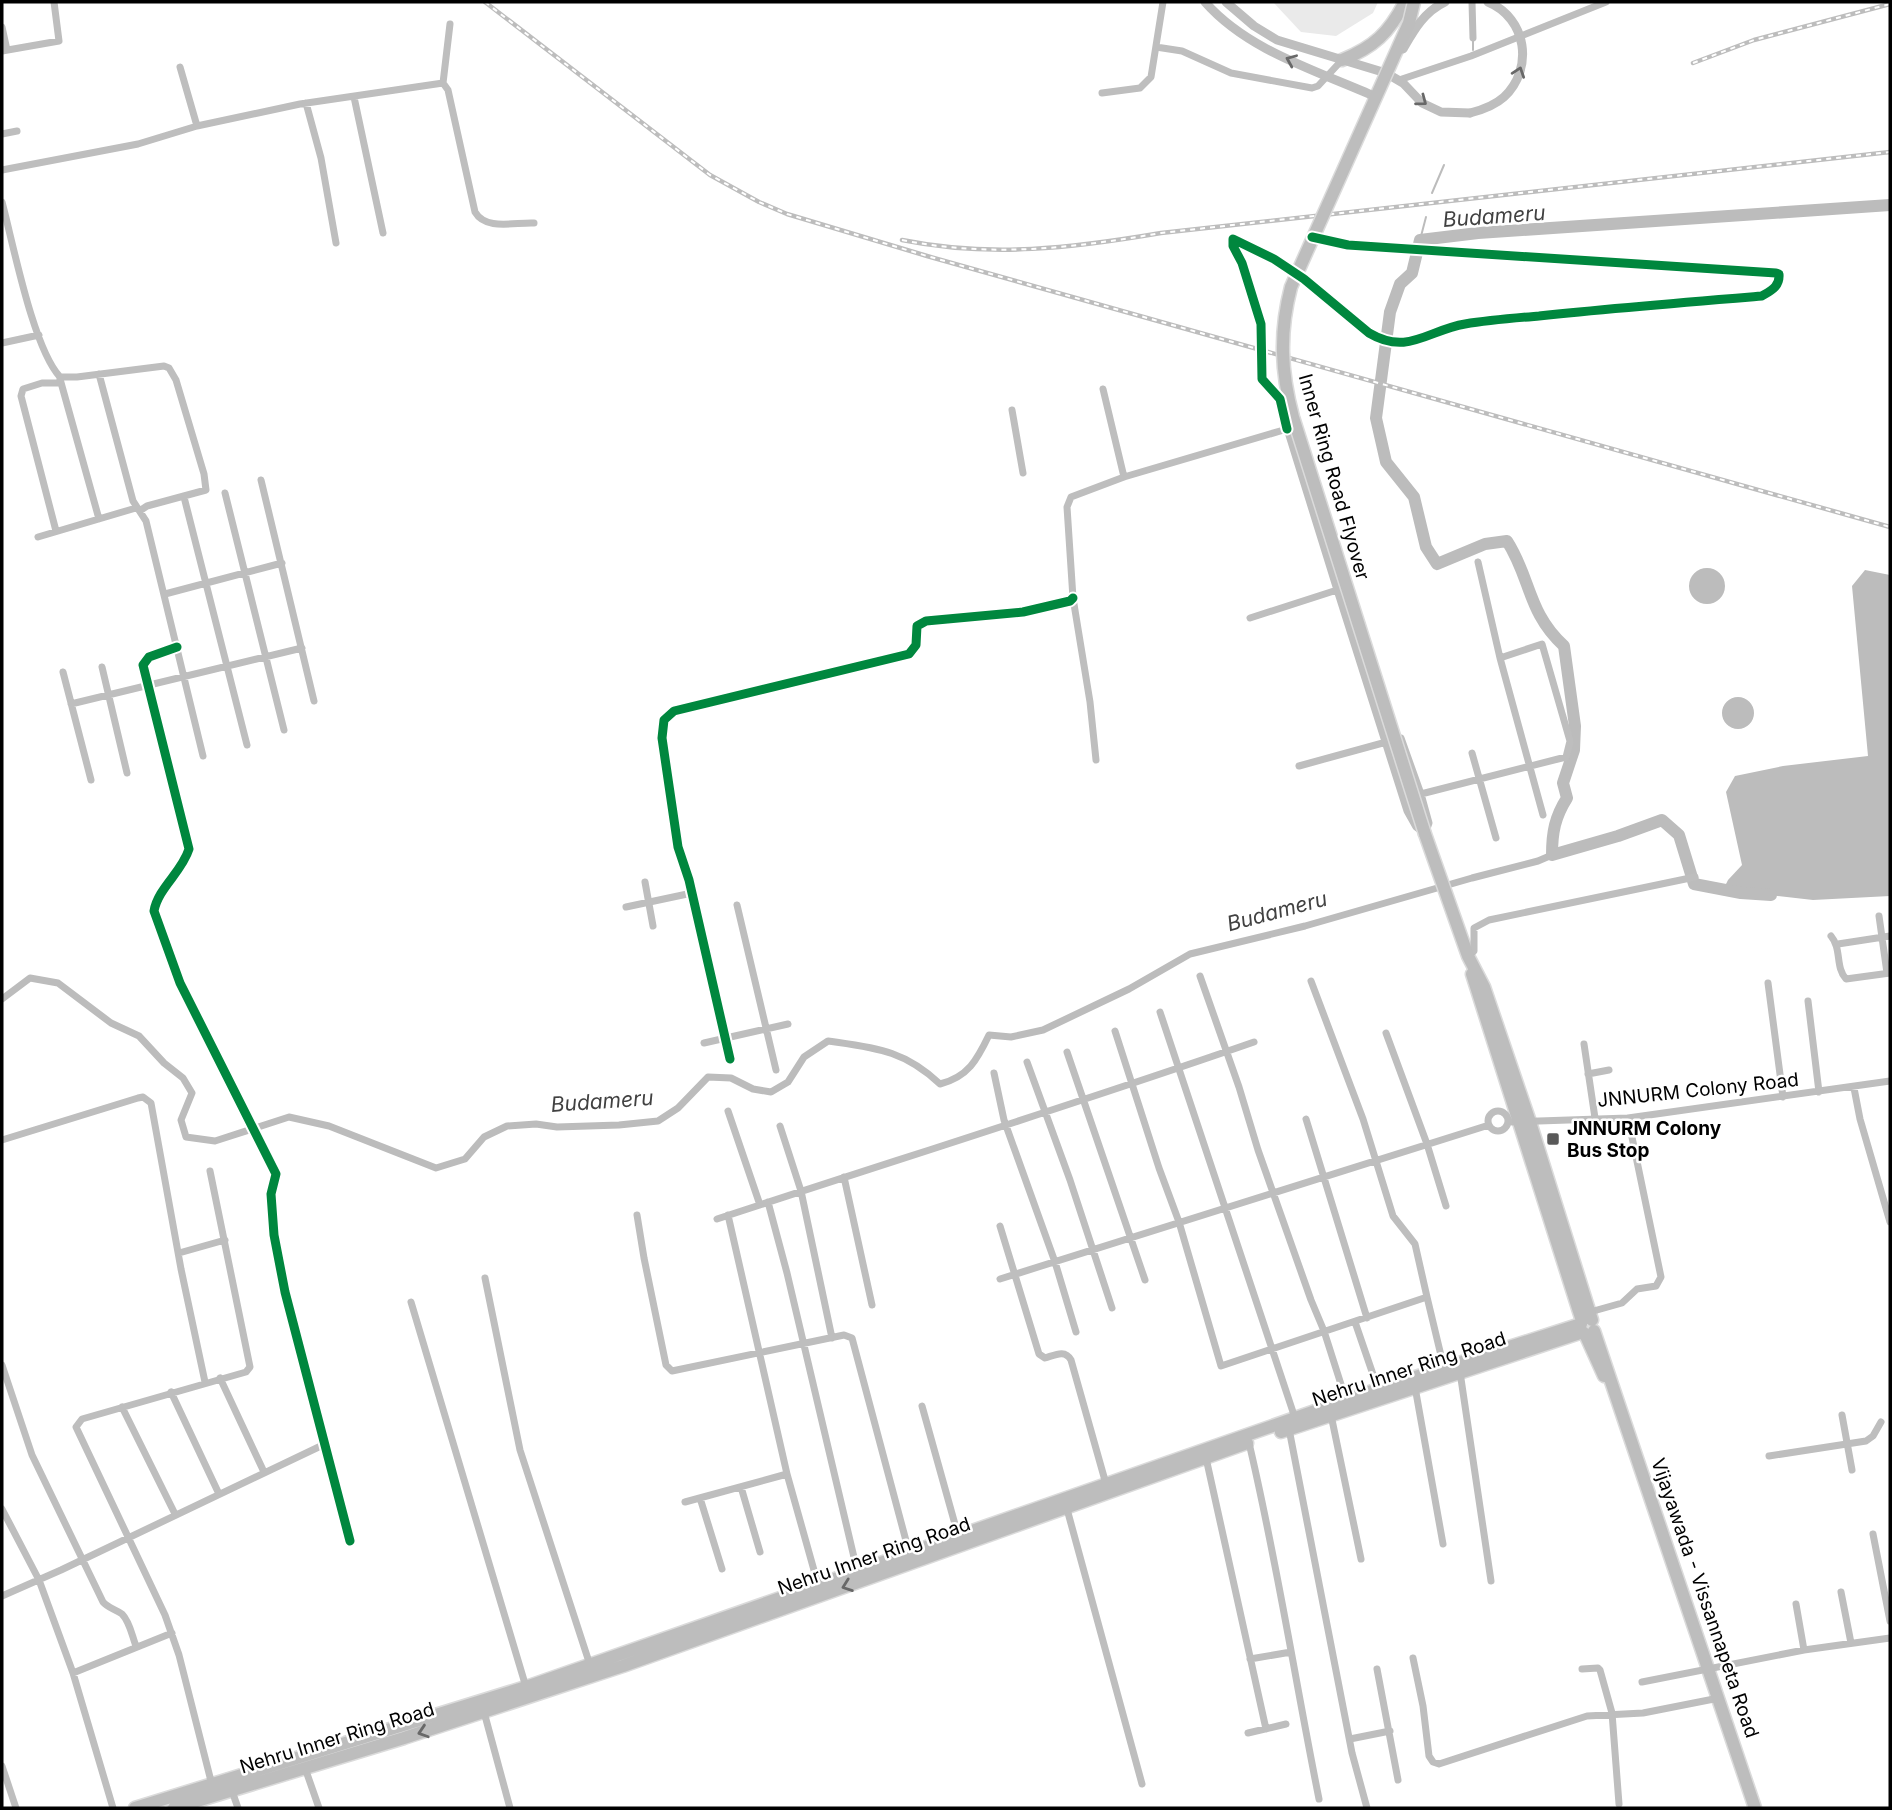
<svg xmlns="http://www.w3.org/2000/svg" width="1892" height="1810" font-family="Inter,sans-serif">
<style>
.green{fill:#eaeaea}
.water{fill:#bcbcbc}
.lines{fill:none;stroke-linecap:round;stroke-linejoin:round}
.stream{stroke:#bcbcbc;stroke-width:2}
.canal{stroke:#bcbcbc;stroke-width:7}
.river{stroke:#bcbcbc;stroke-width:12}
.primary-casing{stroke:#dbdbdb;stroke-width:15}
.minor{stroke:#bebebe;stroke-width:7}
.tertiary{stroke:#bebebe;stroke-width:9}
.primary{stroke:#bdbdbd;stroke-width:12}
.rail-casing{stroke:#bdbdbd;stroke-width:4.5}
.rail{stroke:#fff;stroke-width:2;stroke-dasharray:5;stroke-linecap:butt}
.primary-bridge-casing{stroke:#dbdbdb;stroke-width:15;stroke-linecap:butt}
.tertiary-bridge{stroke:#bebebe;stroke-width:9}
.primary-bridge{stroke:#bdbdbd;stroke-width:12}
.cycleway-casing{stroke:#fff;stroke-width:13}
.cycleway{stroke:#00873e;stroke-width:9}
.oneway{stroke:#686868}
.poi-dot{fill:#595959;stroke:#fff;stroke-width:2.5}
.labels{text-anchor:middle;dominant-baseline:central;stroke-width:5;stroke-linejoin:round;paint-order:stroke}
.street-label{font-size:19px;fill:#000;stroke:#fff}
.poi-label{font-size:19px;font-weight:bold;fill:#000;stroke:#fff;text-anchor:start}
.water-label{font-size:21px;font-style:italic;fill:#414141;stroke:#fff}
</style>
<rect width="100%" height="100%" fill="#fff"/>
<!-- green -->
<path class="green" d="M 1273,2 L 1378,2 L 1373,13 L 1336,36 L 1301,32 Z"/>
<!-- water -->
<path class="water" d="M1689 586a18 18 0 1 1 36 0a18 18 0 1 1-36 0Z
M 1865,570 L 1890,575 L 1890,896 L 1813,900 L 1723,890 L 1728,880 L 1742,865 L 1726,792 L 1735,776 L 1783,766 L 1868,756 L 1852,586 Z
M1722 713a16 16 0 1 1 32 0a16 16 0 1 1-32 0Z"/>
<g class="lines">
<!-- stream -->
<path class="stream" d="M 1473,50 L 1473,38
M 1432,193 L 1444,165
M 1420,240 L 1426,217"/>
<!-- canal -->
<path class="canal" d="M 1472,2 L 1473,38
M 2,999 L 30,978 L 58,983 L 111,1023 L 139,1036 L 164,1063 L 183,1078 L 192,1093 L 181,1120 L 186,1137 L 215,1141 L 289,1117 L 329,1126 L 436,1168 L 465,1159 L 484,1137 L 507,1126 L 536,1124 L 557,1127 L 619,1125 L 658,1121 L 678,1108 L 708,1077 L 731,1078 L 753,1089 L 771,1092 L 788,1082 L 804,1057 L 828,1041 C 876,1048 904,1050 940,1084 C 968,1077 977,1060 989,1035 L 1011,1037 L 1043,1030 L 1129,989 L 1190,954 L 1305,926 L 1472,878 L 1538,861 L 1552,855"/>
<!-- river -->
<path class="river" d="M 1771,895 L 1741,893 L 1694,884 L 1679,835 L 1662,820 L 1618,836 L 1552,855 C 1552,832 1555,817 1567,798 L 1563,783 L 1574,750 L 1575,726 L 1564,646 C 1527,612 1531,578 1507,541 L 1485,544 L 1437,564 L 1426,547 L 1414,497 L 1386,462 L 1376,418 L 1390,312 L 1400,284 L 1412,273 L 1420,240 L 1478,233 L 1890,205"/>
<!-- primary casing -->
<g class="primary-casing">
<path id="primary" d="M 1342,60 C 1374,47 1389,33 1405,2
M 1425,834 L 1468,956 L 1484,987 L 1530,1122 L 1592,1320
M 1472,974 L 1582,1321
M 1594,1331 L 1755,1808
M 1585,1334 L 1604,1376
M 1281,1432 L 1583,1332
M 135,1808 L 526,1687 L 1378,1389 L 1581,1324
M 174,1808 L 404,1738 L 623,1666 L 1247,1443"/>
</g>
<!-- minor -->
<path class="minor" d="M 2,27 L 7,50
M 1156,47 L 1182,51 L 1231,73 L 1312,88 L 1318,86 L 1342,60
M 2,51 L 59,41 L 54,2
M 180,67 L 197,126
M 1399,80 L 1471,56 L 1606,2
M 443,83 L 450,24
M 1102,93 L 1140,88 L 1151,77 L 1163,2
M 354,97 L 383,233
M 306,103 L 321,158 L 336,243
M 2,134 L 17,131
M 2,170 L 138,144 L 197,126 L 300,104 L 443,83 L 448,90 L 475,212 C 486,231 515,222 534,223
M 2,202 C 13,243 33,348 60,377 L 77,377 L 164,366 L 169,368 L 176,380 L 204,474 L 206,490 L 147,506 L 141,510
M 2,343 L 39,335
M 99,374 L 133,501 L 146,521 L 203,756
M 60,379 L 99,519
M 1103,389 L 1124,477
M 1012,410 L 1023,473
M 1287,429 L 1280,399 L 1262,379 L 1261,324 L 1242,263 L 1233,246 L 1233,239 L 1274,259 L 1304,279 L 1369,333 C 1408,356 1428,330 1465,324 C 1489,320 1515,318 1539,316 C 1613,308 1688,302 1762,296 C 1772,290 1780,286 1779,274 L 1776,273 L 1348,245 L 1312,237
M 261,480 L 314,701
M 225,493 L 284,730
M 184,497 L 247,745
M 56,531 L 21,396 L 23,389 L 42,383 L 60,383
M 38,537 L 136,508
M 1478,562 L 1500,658 L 1543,815
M 1337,590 L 1407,811 L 1416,827 L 1425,834 L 1429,823 L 1421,794
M 165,594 L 282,563
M 177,647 L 149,657 L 143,665 L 189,849 C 182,872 158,888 154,911 L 180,983 L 276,1174 L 271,1194 L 274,1235 L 285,1292 L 350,1541
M 102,667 L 127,773
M 63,672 L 91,780
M 71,704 L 302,648
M 1472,753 L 1496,838
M 1096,760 L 1090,702 L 1073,598 L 1067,507 L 1071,497 L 1124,477 L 1287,429 L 1337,590 L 1250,618
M 1299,766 L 1401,738 L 1421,794 L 1566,757 L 1570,741 L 1542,644 L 1500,658
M 645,882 L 653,926
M 737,905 L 776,1070
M 626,907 L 692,893
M 1879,916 L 1887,973
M 1831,936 C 1842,949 1835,967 1846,979 L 1890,973
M 1838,944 L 1890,936
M 1468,956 L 1474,951 L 1474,928 L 1489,920 L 1695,877
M 1200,976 L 1239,1087 L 1258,1150 L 1311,1300 L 1324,1331 L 1346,1400
M 1311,981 L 1363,1119 L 1393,1216 L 1415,1244 L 1427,1297
M 1768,983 L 1783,1097
M 1808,1001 L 1819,1092
M 1160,1012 L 1295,1418
M 1115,1031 L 1159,1168 L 1179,1222 L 1221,1366 L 1427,1297 L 1444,1368
M 1386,1033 L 1427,1144 L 1446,1206
M 704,1043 L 788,1024
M 1584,1044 L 1595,1118
M 1067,1052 L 1145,1280
M 730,1059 L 689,880 L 678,847 L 662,738 L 664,720 L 674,711 L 909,654 L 916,645 L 917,626 L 926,621 L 1023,612 L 1070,601 L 1073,598
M 1027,1062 L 1070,1180 L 1112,1308
M 994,1073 L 1004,1120 L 1055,1262 L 1076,1332
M 1588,1074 L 1609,1070
M 1854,1088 L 1860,1119 L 1890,1222
M1488 1121a10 10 0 1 1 20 0a10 10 0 1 1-20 0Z
M 728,1111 L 760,1205
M 1306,1119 L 1367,1318
M 1508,1122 L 1628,1118 L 1890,1081
M 780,1126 L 801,1191 L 832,1338
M 2,1140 L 138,1098 L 143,1097 L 151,1103 L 181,1269 L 205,1382
M 210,1171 L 250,1367 L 246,1372 L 82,1419 L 76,1427 L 165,1615 L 179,1655 L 212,1785
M 844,1177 L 872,1305
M 768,1202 L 787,1273 L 857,1570
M 637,1215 L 644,1258 L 666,1365 L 672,1371 L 844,1335 L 852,1338 L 909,1552
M 728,1215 L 787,1474 L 819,1588
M 717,1219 C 896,1160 1076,1104 1254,1042
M 1000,1226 L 1039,1354 L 1045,1358 C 1055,1355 1065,1349 1071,1360 L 1106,1484
M 179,1253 L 225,1240
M 485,1278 L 520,1450 L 590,1665
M 1000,1279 L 1489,1125
M 411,1302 L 526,1687
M 1590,1312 L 1622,1303 L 1637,1289 L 1656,1286 L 1661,1277 L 1628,1118
M 1355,1322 L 1378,1389
M 2,1365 L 32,1455 L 103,1602 C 108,1608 115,1609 122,1614 C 130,1622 132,1636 136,1646
M 1460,1372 L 1491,1581
M 220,1378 L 264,1472
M 1415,1387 L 1443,1544
M 171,1392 L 219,1494
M 922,1406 L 958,1535
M 122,1407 L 175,1514
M 1331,1415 L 1361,1559
M 1842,1415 L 1852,1470
M 1289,1429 L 1352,1753 L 1367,1808
M 1249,1443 C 1277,1561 1295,1680 1319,1799
M 1769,1456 L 1866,1441 L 1873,1436 L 1881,1422
M 1206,1458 L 1266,1729
M 741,1487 L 760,1552
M 700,1498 L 722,1569
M 685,1502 L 787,1474
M 2,1509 L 39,1580 L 73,1673 L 113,1808
M 1067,1509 L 1142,1784
M 1873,1534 L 1890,1621
M 1841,1592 L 1851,1643
M 2,1596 L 61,1570 L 325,1444
M 1796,1604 L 1804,1650
M 1413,1658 L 1423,1706 L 1429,1756 L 1433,1762 L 1439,1764 L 1587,1716 L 1643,1713 L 1719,1698
M 1250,1659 L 1291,1652
M 1377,1669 L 1398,1780
M 1582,1669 L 1598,1668 L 1600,1670 L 1612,1713 L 1619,1804
M 73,1673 L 172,1633
M 1642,1682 L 1804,1650 L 1890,1638
M 484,1712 L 510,1808
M 1248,1733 L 1286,1724
M 1350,1739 L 1390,1731
M 2,1766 L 16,1808
M 305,1768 L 319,1808
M 232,1791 L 238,1808"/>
<!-- tertiary -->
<path class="tertiary" d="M 1226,2 L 1254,26 L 1277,40 L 1386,73 L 1403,83 L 1422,103 L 1441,112 L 1470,113"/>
<!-- primary -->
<use href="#primary" class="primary"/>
<!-- rail casing -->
<g class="rail-casing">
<path id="rail" d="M 485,2 L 710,175 L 759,202 L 787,214 L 927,256 L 1890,527
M 1693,63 L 1754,40 L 1890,4
M 902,240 C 991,258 1073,248 1161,233 L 1890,152"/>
</g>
<!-- rail -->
<use href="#rail" class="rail"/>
<!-- primary-bridge casing -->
<g class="primary-bridge-casing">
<path id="primary-bridge" d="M 1414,2 L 1409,23 L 1291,287 C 1279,333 1281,372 1293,417 L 1425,834"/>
</g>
<!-- tertiary-bridge -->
<path class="tertiary-bridge" d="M 1205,2 C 1248,51 1318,71 1376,97
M 1403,49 C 1414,30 1424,12 1445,2
M 1470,113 C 1482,110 1494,106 1504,97 C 1534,69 1527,18 1488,2"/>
<!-- primary-bridge -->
<use href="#primary-bridge" class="primary-bridge"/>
<!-- cycleway casing -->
<g class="cycleway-casing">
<path id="cycleway" d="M 1287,429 L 1280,399 L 1262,379 L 1261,324 L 1242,263 L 1233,246 L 1233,239 L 1274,259 L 1304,279 L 1369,333 C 1408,356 1428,330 1465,324 C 1489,320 1515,318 1539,316 C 1613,308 1688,302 1762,296 C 1772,290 1780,286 1779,274 L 1776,273 L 1348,245 L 1312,237
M 177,647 L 149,657 L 143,665 L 189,849 C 182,872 158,888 154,911 L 180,983 L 276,1174 L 271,1194 L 274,1235 L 285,1292 L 350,1541
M 730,1059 L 689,880 L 678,847 L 662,738 L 664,720 L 674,711 L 909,654 L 916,645 L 917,626 L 926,621 L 1023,612 L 1070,601 L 1073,598"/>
</g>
<!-- cycleway -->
<use href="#cycleway" class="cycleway"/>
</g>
<!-- one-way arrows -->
<defs><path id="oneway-chevron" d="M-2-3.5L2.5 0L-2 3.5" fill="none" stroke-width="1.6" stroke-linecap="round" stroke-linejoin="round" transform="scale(1.75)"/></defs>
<g class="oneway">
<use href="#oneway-chevron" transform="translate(1291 60) rotate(-157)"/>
<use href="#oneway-chevron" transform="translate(1519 72) rotate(-71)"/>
<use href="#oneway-chevron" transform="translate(1422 101) rotate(37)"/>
<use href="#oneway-chevron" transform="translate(847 1586) rotate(160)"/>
<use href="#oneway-chevron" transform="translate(423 1732) rotate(162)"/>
</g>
<!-- markers -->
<rect class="poi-dot" x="1546" y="1132" width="14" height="14" rx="3.5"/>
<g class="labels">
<!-- street labels -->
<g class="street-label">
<text transform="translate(1334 477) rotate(74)">Inner Ring Road Flyover</text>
<text transform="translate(1698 1090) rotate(-6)">JNNURM Colony Road</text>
<text transform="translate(1409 1369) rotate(-18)">Nehru Inner Ring Road</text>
<text transform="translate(874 1556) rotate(-19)">Nehru Inner Ring Road</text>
<text transform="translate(1705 1598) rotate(71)">Vijayawada - Vissannapeta Road</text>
<text transform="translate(337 1738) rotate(-17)">Nehru Inner Ring Road</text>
</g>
<!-- poi labels -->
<g class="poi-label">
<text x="1567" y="1128">JNNURM Colony<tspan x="1567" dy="22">Bus Stop</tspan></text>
</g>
<!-- water labels -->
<g class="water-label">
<text transform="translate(1494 216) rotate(-4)">Budameru</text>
<text transform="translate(1277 911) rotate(-15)">Budameru</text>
<text transform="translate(602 1101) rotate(-4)">Budameru</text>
</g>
</g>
<!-- border -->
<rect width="1892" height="1810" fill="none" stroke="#000000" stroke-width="7"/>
</svg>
